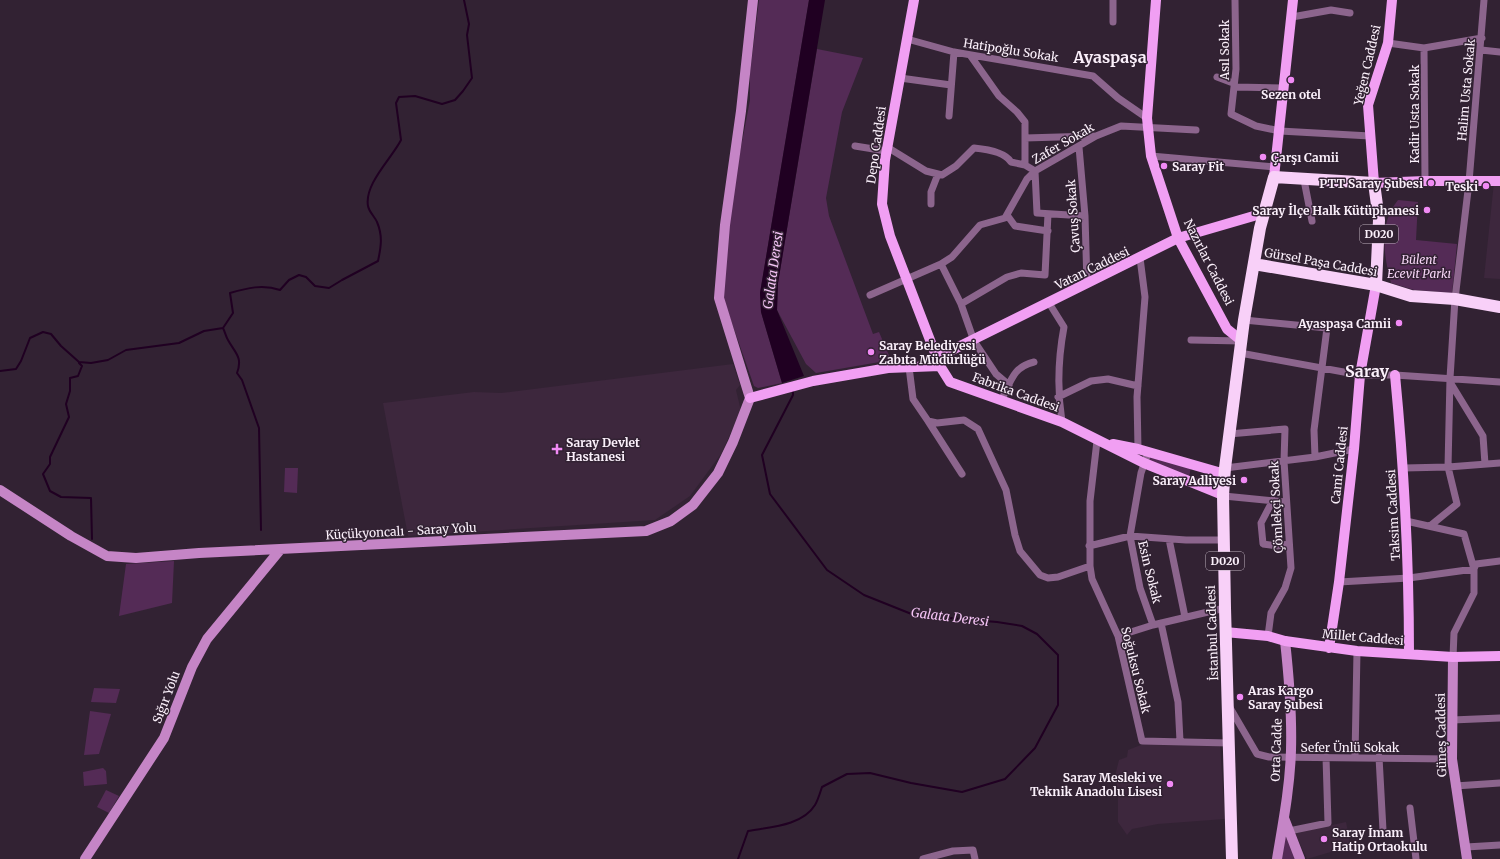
<svg xmlns="http://www.w3.org/2000/svg" width="1500" height="859" font-family="Merriweather,serif">
<style>
.built{fill:#3d273d}
.green{fill:#542b56}
.water{fill:#200022}
.lines{fill:none;stroke-linecap:round;stroke-linejoin:round}
.stream{stroke:#200022;stroke-width:2}
.street{stroke:#8c658d;stroke-width:7}
.secondary{stroke:#c585c6;stroke-width:10}
.primary{stroke:#f19ff3;stroke-width:10}
.highway{stroke:#f8d0f8;stroke-width:12}
.poi-dot{fill:#f18af5;stroke:#322233;stroke-width:1.5}
.labels{text-anchor:middle;dominant-baseline:central;stroke-width:3;stroke-linejoin:round;paint-order:stroke}
.shield{fill:#322233;stroke:#bfb2bf;stroke-width:1}
.shield-label{font-size:11px;font-weight:bold;fill:#fbf0fb}
.street-label{font-size:12px;fill:#fbf0fb;stroke:#322233}
.poi-label{font-size:12px;font-weight:bold;fill:#fbf0fb;stroke:#322233;text-anchor:start}
.park-label{font-size:12px;font-style:italic;fill:#f6d5f6;stroke:#322233}
.water-label{font-size:13px;font-style:italic;fill:#f5c4f6;stroke:#322233}
.district-label{font-size:16px;font-weight:bold;fill:#fbf0fb;stroke:#322233}
</style>
<rect width="100%" height="100%" fill="#322233"/>
<!-- built -->
<path class="built" d="M 1500,181 L 1500,279 L 1484,278 L 1494,182 Z
M 733,364 L 740,385 L 736,390 L 741,411 L 721,454 L 690,496 L 655,520 L 408,536 L 383,403 L 474,392 L 501,393 Z
M 1146,743 L 1220,744 L 1225,819 L 1158,824 L 1132,829 L 1127,835 L 1118,822 L 1118,791 L 1115,776 L 1119,760 L 1127,757 L 1128,750 Z
M 1346,822 L 1351,846 L 1307,859 L 1295,833 Z"/>
<!-- green -->
<path class="green" d="M 759,0 L 809,0 L 760,293 L 761,312 L 782,383 L 758,388 L 754,386 L 722,295 L 725,256 L 738,163 L 750,100 L 750,73 Z
M 817,49 L 863,58 L 842,112 L 826,198 L 829,216 L 873,334 L 879,332 L 891,360 L 816,373 L 806,364 L 777,310 L 778,283 Z
M 1398,200 L 1418,202 L 1416,240 L 1457,244 L 1452,293 L 1414,290 L 1391,283 C 1384,256 1378,224 1398,200 Z
M 1150,456 L 1191,467 L 1189,477 L 1149,461 Z
M 285,468 L 298,468 L 297,493 L 284,492 Z
M 174,561 L 172,603 L 119,616 L 126,564 Z
M 94,688 L 120,689 L 116,703 L 91,702 Z
M 90,711 L 111,714 L 99,754 L 84,755 Z
M 103,768 L 106,771 L 107,784 L 84,786 L 83,772 Z
M 106,790 L 119,796 L 109,813 L 97,807 Z
M 1286,837 L 1296,859 L 1279,859 L 1282,838 Z"/>
<!-- water -->
<path class="water" d="M 809,0 L 825,0 L 778,283 L 777,310 L 804,376 L 782,383 L 761,312 L 760,293 Z"/>
<g class="lines">
<!-- stream -->
<path class="stream" d="M 79,363 L 82,366 L 78,376 L 70,378 L 70,391 L 66,404 L 69,417 L 50,457 L 50,464 L 43,474 L 50,491 L 61,497 L 91,498 L 92,539
M 0,371 L 16,369 L 21,361 L 30,338 L 43,332 L 51,334 L 61,346 L 79,362 L 91,363 L 108,360 L 126,350 L 179,343 L 204,331 L 223,328
M 261,530 L 259,428 L 242,380 L 237,373 C 243,357 235,353 228,340 C 226,337 225,332 223,328 L 233,313 L 230,293 C 247,288 263,284 280,290 L 289,280 L 299,275 L 306,277 L 315,286 L 329,288 L 342,280 L 378,261 C 381,247 383,236 377,222 C 375,217 369,212 368,206 C 364,184 392,158 401,140 L 396,103 L 399,97 L 415,96 L 442,104 L 455,100 L 463,91 L 472,78 L 467,35 L 469,24 L 464,0
M 738,859 L 748,831 C 770,827 802,826 815,805 C 818,800 820,793 822,787 L 847,774 L 870,773 L 911,783 L 962,792 L 1005,779 L 1035,748 L 1058,705 L 1058,655 L 1037,634 L 1022,626 L 997,622 L 914,615 L 864,595 L 827,570 L 770,494 L 762,455 L 793,395 L 793,390"/>
<!-- street -->
<path class="street" d="M 1235,0 L 1236,69 L 1231,114 L 1256,126 L 1280,131 L 1370,136
M 1292,17 L 1331,10 L 1350,13
M 1113,22 L 1113,0
M 907,39 L 954,52 L 1093,76 L 1118,98 L 1147,118
M 1388,43 L 1424,48 L 1482,38
M 1424,48 L 1425,181
M 1481,50 L 1500,52
M 970,55 L 999,96 L 1017,112 L 1025,122 L 1025,165 L 1035,171 L 1037,213 L 1085,216
M 1217,77 L 1233,83 L 1235,87 L 1283,88
M 900,78 L 951,85
M 949,116 L 954,52
M 1025,138 L 1093,136
M 855,146 L 886,151
M 887,147 L 926,171 L 942,175 L 956,166 L 974,148 C 985,149 1005,152 1011,162 L 1025,165
M 1079,147 L 1085,216 L 1087,284
M 1151,156 L 1275,167
M 1304,180 L 1312,221
M 931,204 L 931,192 L 938,174
M 1007,215 L 1015,226 L 1048,231
M 941,264 L 961,304 L 974,341 L 996,374 L 1009,385
M 870,295 L 941,264 L 952,257 L 980,225 L 1005,218 L 1027,179 L 1035,171 L 1096,136 L 1121,126 L 1196,130
M 1049,303 L 1064,327 C 1058,359 1057,390 1062,422
M 961,304 L 1007,277 L 1021,273 L 1045,275 L 1048,214
M 1244,320 L 1327,328 L 1314,430 L 1315,457
M 1191,340 L 1242,341
M 1240,353 L 1360,375 L 1395,375 L 1500,382
M 909,367 L 913,399 L 928,421 L 937,423 L 964,420 L 978,429 L 1006,490 L 1015,535 L 1020,551 L 1040,575 L 1048,578 L 1058,577 L 1090,566
M 1450,382 L 1483,436 L 1485,464
M 1058,397 L 1091,381 L 1108,379 L 1138,386
M 1002,399 C 1011,381 1013,367 1034,362
M 928,421 L 962,474
M 1229,434 L 1285,429 L 1284,461 L 1291,568 L 1285,588 L 1271,613 L 1268,636
M 1097,441 L 1090,501 L 1090,566 L 1092,579 L 1118,636 L 1142,741 L 1229,743
M 1138,449 L 1137,397 L 1145,297 L 1140,258
M 1148,453 L 1141,473 L 1130,536 L 1140,588 L 1153,625
M 1225,468 L 1315,457 L 1354,449
M 1404,468 L 1448,467 L 1500,463
M 1224,496 L 1286,502
M 1273,500 L 1261,523 L 1263,544 L 1277,546 L 1289,544
M 1406,521 L 1464,534 L 1474,569 L 1474,593 L 1454,633 L 1453,657
M 1430,526 L 1457,504 L 1448,467 L 1450,378 L 1455,299 L 1469,182 L 1484,0
M 1169,539 L 1185,617
M 1089,546 L 1130,536 L 1186,540 L 1224,540
M 1339,582 L 1409,578 L 1474,569 L 1476,564 L 1500,561
M 1161,623 L 1178,702 L 1180,741
M 1118,636 L 1153,625 L 1225,608
M 1229,706 L 1257,754 L 1269,757 L 1452,759
M 1452,720 L 1500,718
M 1355,757 L 1357,651
M 1379,757 L 1383,830
M 1455,786 L 1500,783
M 1410,808 L 1416,859
M 1289,831 L 1328,823 L 1326,757
M 1466,847 L 1500,845
M 923,859 L 953,851 L 973,850 L 975,859"/>
<!-- secondary -->
<path class="secondary" d="M 0,490 L 71,536 L 107,556 L 136,558 L 199,553 L 646,531 L 671,521 L 693,505 L 718,473 L 733,442 L 750,398 L 719,298 L 725,225 L 741,111 L 753,0
M 1453,657 L 1452,759 L 1467,859
M 1284,818 L 1300,859
M 85,859 L 164,738 L 192,667 L 207,639 L 280,550
M 1277,859 C 1283,823 1290,787 1291,750 C 1292,714 1289,677 1285,641"/>
<!-- primary -->
<path class="primary" d="M 914,0 L 885,160 L 882,204 L 890,236 L 940,366 L 950,382 L 1062,422 L 1144,463 L 1223,495
M 1156,0 L 1147,118 L 1151,156 L 1178,238 L 1227,329 L 1242,341
M 1392,0 L 1388,43 L 1368,105 L 1374,183 L 1425,181 L 1500,181
M 1274,177 L 1293,0
M 936,358 L 1178,238 L 1264,213
M 1395,375 C 1404,468 1409,561 1409,654
M 750,398 L 813,381 L 888,368 L 940,366
M 1113,444 L 1138,449 L 1225,474
M 1225,632 L 1268,636 L 1285,641 L 1357,651 L 1453,657 L 1500,656
M 1329,648 L 1339,582 L 1354,449 L 1360,375 L 1376,285"/>
<!-- highway -->
<path class="highway" d="M 1254,264 L 1376,285 L 1411,296 L 1455,299 L 1500,307
M 1232,859 L 1225,608 L 1223,495 L 1225,468 L 1244,320 L 1260,228 L 1274,177 L 1374,183 L 1379,220 L 1376,285"/>
</g>
<!-- markers -->
<g class="poi-dot">
<circle cx="1291" cy="80" r="4"/>
<circle cx="1263" cy="157" r="4"/>
<circle cx="1164" cy="166" r="4"/>
<circle cx="1431" cy="183" r="4"/>
<circle cx="1486" cy="186" r="4"/>
<circle cx="1427" cy="210" r="4"/>
<circle cx="1399" cy="323" r="4"/>
<circle cx="871" cy="352" r="4"/>
<path d="M555 443h4v4h4v4h-4v4h-4v-4h-4v-4h4z"/>
<circle cx="1244" cy="480" r="4"/>
<circle cx="1240" cy="697" r="4"/>
<circle cx="1170" cy="784" r="4"/>
<circle cx="1324" cy="839" r="4"/>
</g>
<g class="labels">
<!-- shield labels -->
<g class="shield">
<rect x="1360" y="225" width="38" height="18" rx="3"/>
<rect x="1206" y="552" width="38" height="18" rx="3"/>
</g>
<g class="shield-label">
<text x="1379" y="234">D020</text>
<text x="1225" y="561">D020</text>
</g>
<!-- street labels -->
<g class="street-label">
<text transform="translate(1011 50) rotate(9)">Hatipoğlu Sokak</text>
<text transform="translate(1224 50) rotate(-90)">Asıl Sokak</text>
<text transform="translate(1367 65) rotate(-77)">Yeğen Caddesi</text>
<text transform="translate(1466 90) rotate(-85)">Halim Usta Sokak</text>
<text transform="translate(1414 114) rotate(-90)">Kadir Usta Sokak</text>
<text transform="translate(1063 143) rotate(-30)">Zafer Sokak</text>
<text transform="translate(876 145) rotate(-82)">Depo Caddesi</text>
<text transform="translate(1073 216) rotate(-94)">Çavuş Sokak</text>
<text transform="translate(1209 262) rotate(63)">Nazırlar Caddesi</text>
<text transform="translate(1321 262) rotate(10)">Gürsel Paşa Caddesi</text>
<text transform="translate(1092 268) rotate(-26)">Vatan Caddesi</text>
<text transform="translate(1016 392) rotate(20)">Fabrika Caddesi</text>
<text transform="translate(1339 465) rotate(-84)">Cami Caddesi</text>
<text transform="translate(1276 507) rotate(-93)">Çömlekçi Sokak</text>
<text transform="translate(1393 515) rotate(-93)">Taksim Caddesi</text>
<text transform="translate(401 531) rotate(-3)">Küçükyoncalı - Saray Yolu</text>
<text transform="translate(1150 572) rotate(76)">Esin Sokak</text>
<text transform="translate(1212 633) rotate(-92)">İstanbul Caddesi</text>
<text transform="translate(1363 637) rotate(5)">Millet Caddesi</text>
<text transform="translate(1136 670) rotate(76)">Soğuksu Sokak</text>
<text transform="translate(166 697) rotate(-69)">Sığır Yolu</text>
<text transform="translate(1441 735) rotate(-91)">Güneş Caddesi</text>
<text x="1350" y="747">Sefer Ünlü Sokak</text>
<text transform="translate(1276 750) rotate(-88)">Orta Cadde</text>
</g>
<!-- poi labels -->
<g class="poi-label">
<text x="1291" y="94" text-anchor="middle">Sezen otel</text>
<text x="1271" y="157">Çarşı Camii</text>
<text x="1172" y="166">Saray Fit</text>
<text x="1423" y="183" text-anchor="end">PTT Saray Şubesi</text>
<text x="1478" y="186" text-anchor="end">Teski</text>
<text x="1419" y="210" text-anchor="end">Saray İlçe Halk Kütüphanesi</text>
<text x="1391" y="323" text-anchor="end">Ayaspaşa Camii</text>
<text x="879" y="345">Saray Belediyesi<tspan x="879" dy="14">Zabıta Müdürlüğü</tspan></text>
<text x="566" y="442">Saray Devlet<tspan x="566" dy="14">Hastanesi</tspan></text>
<text x="1236" y="480" text-anchor="end">Saray Adliyesi</text>
<text x="1248" y="690">Aras Kargo<tspan x="1248" dy="14">Saray Şubesi</tspan></text>
<text x="1162" y="777" text-anchor="end">Saray Mesleki ve<tspan x="1162" dy="14">Teknik Anadolu Lisesi</tspan></text>
<text x="1332" y="832">Saray İmam<tspan x="1332" dy="14">Hatip Ortaokulu</tspan></text>
</g>
<!-- park labels -->
<g class="park-label">
<text x="1419" y="259">Bülent<tspan x="1419" dy="14">Ecevit Parkı</tspan></text>
</g>
<!-- water labels -->
<g class="water-label">
<text transform="translate(773 270) rotate(-82)">Galata Deresi</text>
<text transform="translate(950 617) rotate(7)">Galata Deresi</text>
</g>
<!-- district labels -->
<g class="district-label">
<text x="1110" y="57">Ayaspaşa</text>
<text x="1367" y="371">Saray</text>
</g>
</g>
</svg>
